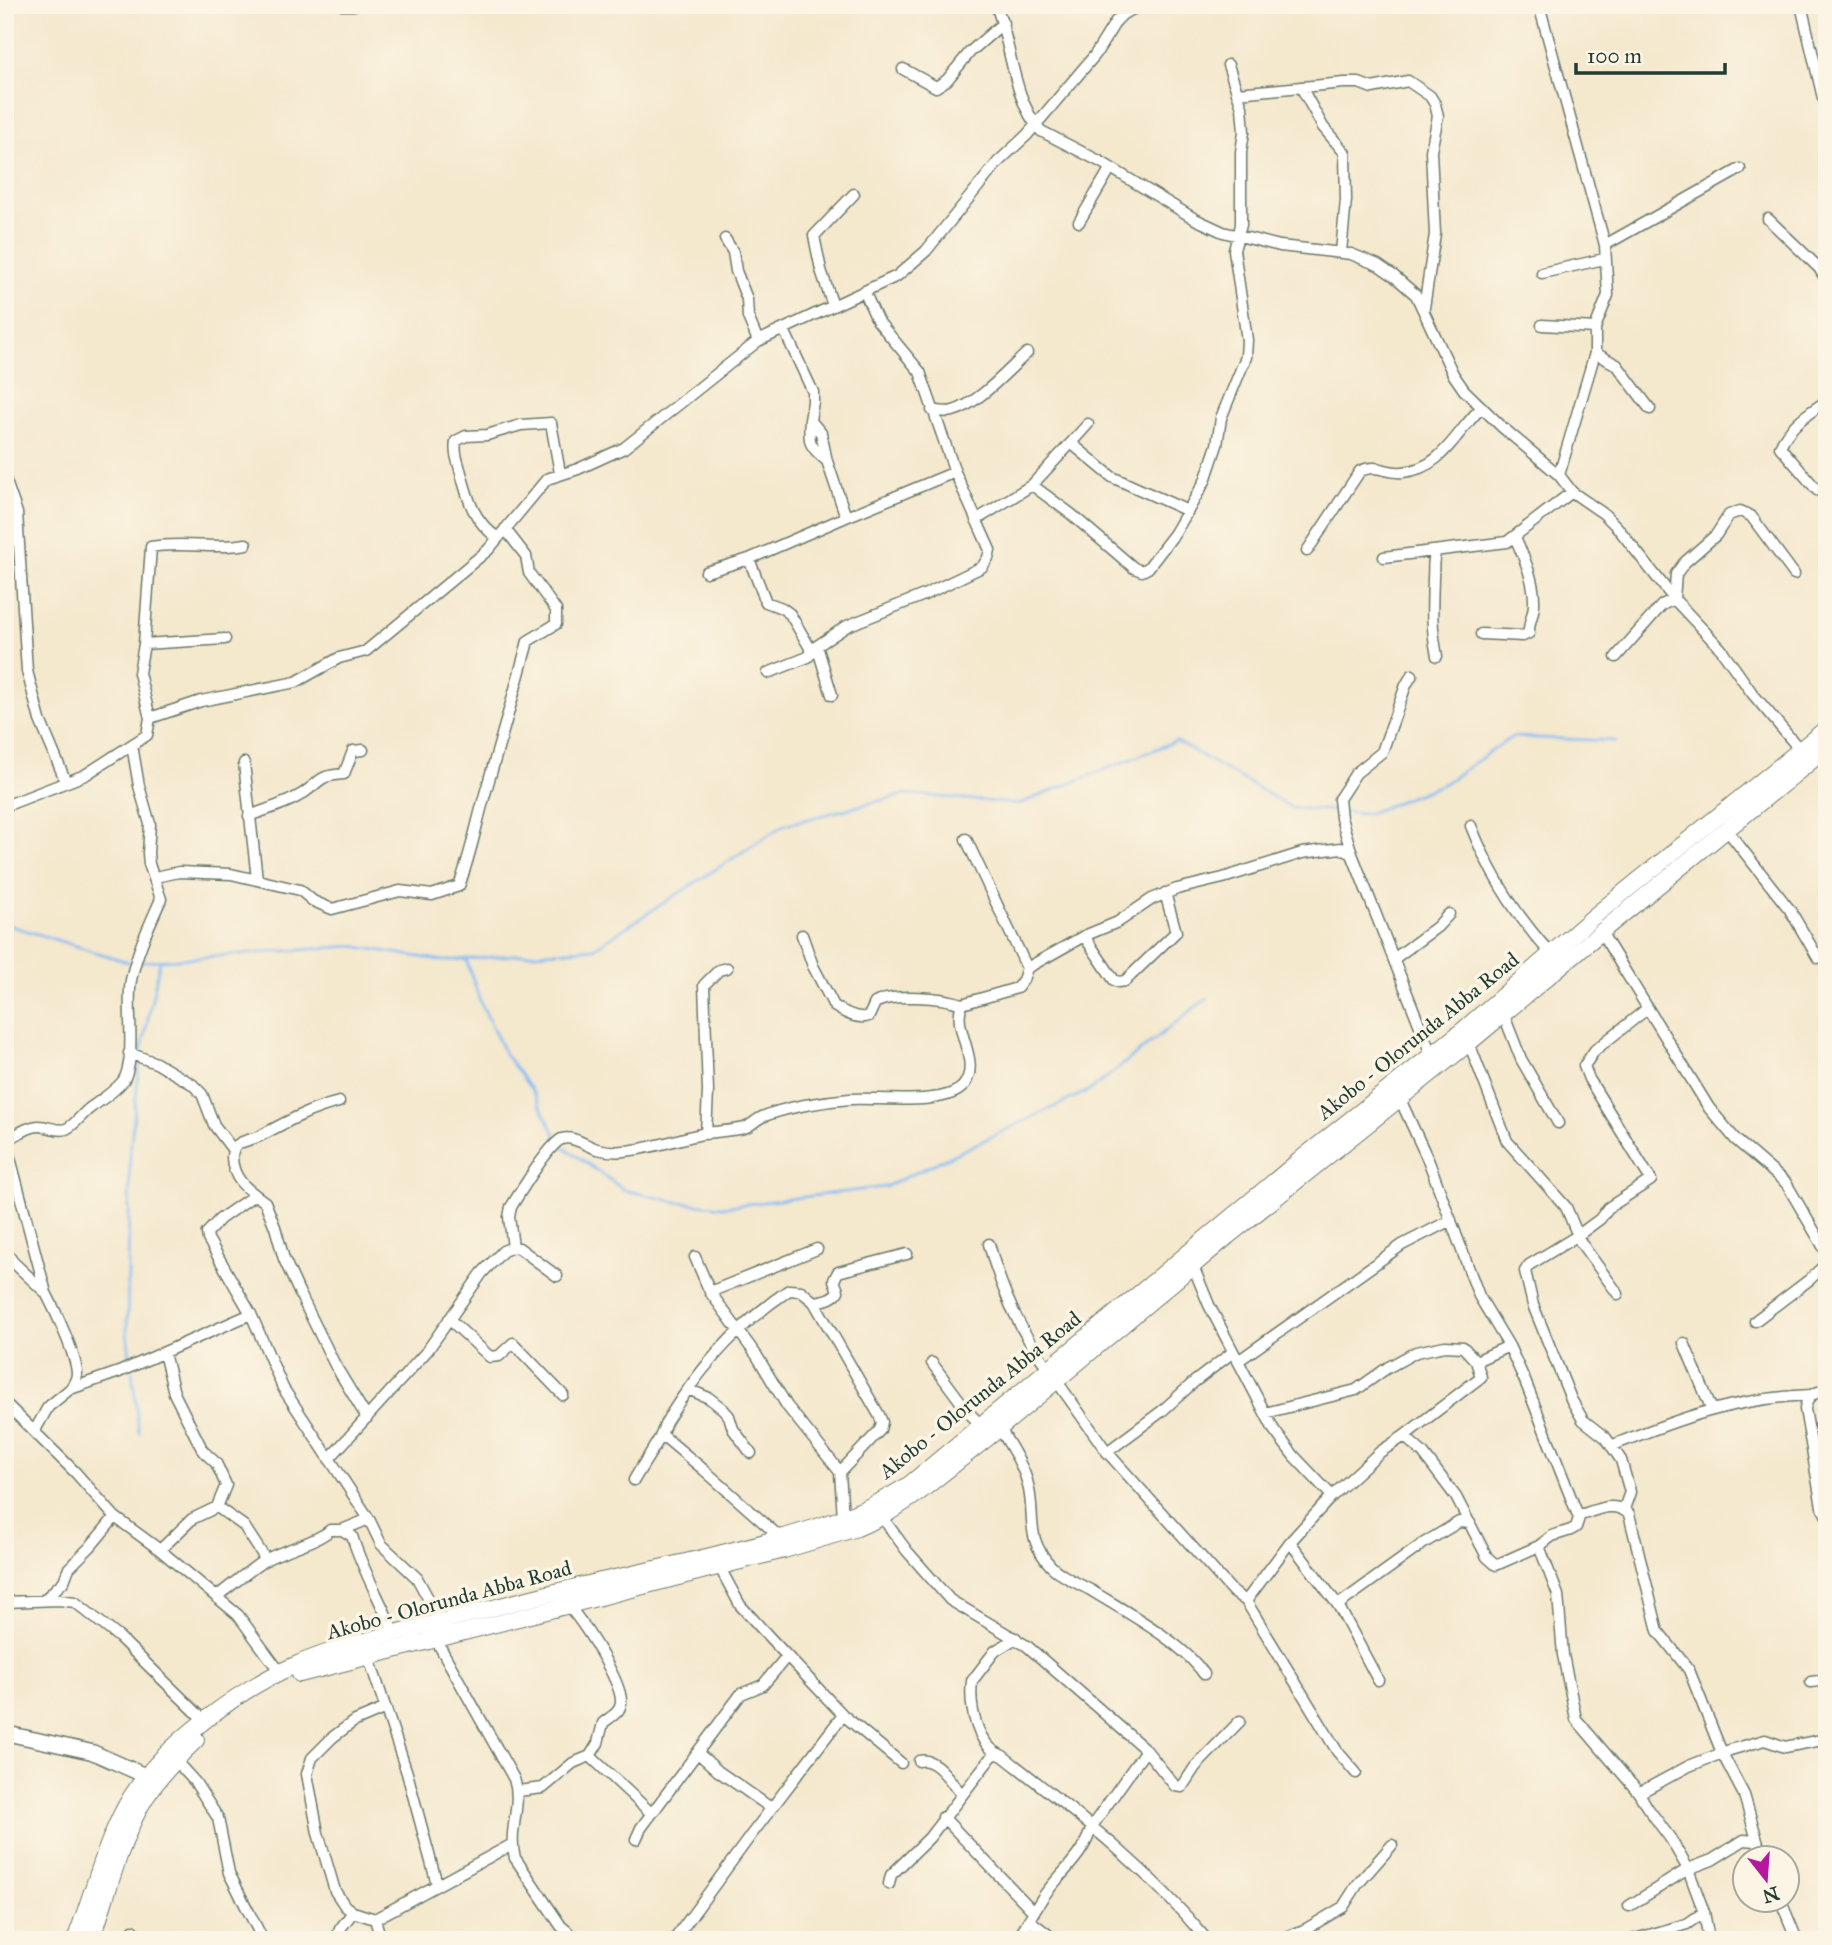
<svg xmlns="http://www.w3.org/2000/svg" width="1832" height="1945" font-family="'IM FELL Great Primer',serif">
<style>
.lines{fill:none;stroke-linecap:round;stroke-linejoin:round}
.stream{stroke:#85bcf5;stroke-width:2.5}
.minor-casing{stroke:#6a796a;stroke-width:13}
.tertiary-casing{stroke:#6a796a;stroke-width:17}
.secondary-casing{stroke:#6a796a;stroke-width:18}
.minor{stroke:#fff;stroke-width:10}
.tertiary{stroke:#fff;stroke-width:14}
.secondary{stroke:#fff;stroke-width:16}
.labels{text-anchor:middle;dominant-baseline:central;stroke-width:7;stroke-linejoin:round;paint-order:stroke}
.street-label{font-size:21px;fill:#1f3d34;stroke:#fcf5e5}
</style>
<rect width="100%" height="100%" fill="#fcf5e5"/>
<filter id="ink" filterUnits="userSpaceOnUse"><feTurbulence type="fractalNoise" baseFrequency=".0143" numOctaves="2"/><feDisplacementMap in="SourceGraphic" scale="14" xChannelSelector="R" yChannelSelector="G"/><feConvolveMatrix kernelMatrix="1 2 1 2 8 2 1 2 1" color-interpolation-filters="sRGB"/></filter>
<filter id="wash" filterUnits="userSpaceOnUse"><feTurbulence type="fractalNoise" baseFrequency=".00686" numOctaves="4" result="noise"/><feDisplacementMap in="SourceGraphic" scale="28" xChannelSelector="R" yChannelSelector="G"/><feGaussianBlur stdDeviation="1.57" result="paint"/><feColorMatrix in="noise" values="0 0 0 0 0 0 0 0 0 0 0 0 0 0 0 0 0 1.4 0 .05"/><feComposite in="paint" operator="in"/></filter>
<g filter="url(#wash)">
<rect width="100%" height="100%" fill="#f4e8cd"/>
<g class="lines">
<!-- stream -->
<path class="stream" d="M 1342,812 L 1367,814 L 1445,783 L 1512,737 L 1616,741
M 5,924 L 131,963
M 466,959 L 480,1001 L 505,1054 L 531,1089 L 558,1139
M 138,962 L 352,946 L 444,961 L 594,948 L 784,825 L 906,794 L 1019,804 L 1176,741 L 1292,808 L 1336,811
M 141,1053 L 160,960
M 561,1145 L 624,1190 L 677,1202 L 723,1207 L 885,1187 L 1092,1089 L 1207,998
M 131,1364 L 127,1332 L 130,1152 L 140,1060
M 132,1371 L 139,1433"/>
</g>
</g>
<g filter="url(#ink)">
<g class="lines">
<!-- minor casing -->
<g class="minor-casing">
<path id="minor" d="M 342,5 L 354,5
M 996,5 C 1011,43 1013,101 1041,131 L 1101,162 L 1195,219 L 1223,232 L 1280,246 L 1351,254 L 1378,265 L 1394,276 L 1416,295 L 1453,374 L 1464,390 L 1502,427 L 1559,475 L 1572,492 L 1604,514 L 1617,527 L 1674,599 L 1721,649 L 1752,693 L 1801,751
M 1539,5 L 1605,245 L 1608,295 L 1595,328 L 1595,353 L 1559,475
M 1801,5 L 1823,98 L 1827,104
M 903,69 L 936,87 L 947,80 L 970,52 L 1003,23
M 1301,87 L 1323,127 L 1345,153 L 1346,200 L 1341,252
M 1237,93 L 1344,83 L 1359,83 L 1372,88 L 1408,81 L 1430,96 L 1435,104 L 1438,116 L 1431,151 L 1435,234 L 1424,308
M 1768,219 L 1819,268
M 1079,222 L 1110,169
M 725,239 L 733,252 L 736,271 L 747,299 L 748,317 L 758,341
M 1605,245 L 1740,169
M 1827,260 L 1819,268 L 1827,281
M 1542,273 L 1604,259
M 833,306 L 821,270 L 814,236 L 854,194
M 1542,325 L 1595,328
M 784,330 L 813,392 L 813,402 L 810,420 L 821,433 L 827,461 L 846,517 L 955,472
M 1595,353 L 1617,365 L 1650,409
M 1827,401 C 1808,413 1788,427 1780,447 L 1817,490 L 1827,494
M 932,410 C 938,411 947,413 953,411 C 977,405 1009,369 1027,353
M 810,420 C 808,443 809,446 827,461
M 1088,424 L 1071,443 L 1112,477 L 1188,511
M 5,479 L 17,513 L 27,671 L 40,720 L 66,782
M 1032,485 L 1071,514 L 1134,568 L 1142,571 L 1148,568 L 1175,533 L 1205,481 L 1217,445 L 1221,418 L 1246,357 L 1247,340 L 1234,250 L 1241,225 L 1241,152 L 1244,132 L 1242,107 L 1228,65
M 976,520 L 1032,485 L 1071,443
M 498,538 C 474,522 468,500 461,473 C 458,461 454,454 456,441 L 466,436 L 487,435 L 521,425 L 551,423 L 560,473
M 1307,551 L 1360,471 C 1379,463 1385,474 1403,472 C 1443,468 1455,433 1482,407
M 1436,551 C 1432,560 1434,568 1433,578 C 1432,609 1431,626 1437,656
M 1384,557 L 1507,542 L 1572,492
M 749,559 L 766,602 L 782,608 L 790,614 L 813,653
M 706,572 L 749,559 L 846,517
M 1481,634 L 1523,636 L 1529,633 C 1528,623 1534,614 1534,604 C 1535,581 1524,558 1515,537
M 144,644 L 225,639
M 817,646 L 832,695
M 1616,657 L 1662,605 L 1674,599 L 1676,574 L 1684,563 L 1716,535 L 1729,515 L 1740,511 L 1751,516 L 1794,574
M 768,673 L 808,657 L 817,646 L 847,626 L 924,595 L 982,567 L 988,558 L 990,550 L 955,472 L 920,372 L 877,320 L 865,293
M 150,718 L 201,701 L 296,682 L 339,658 L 366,651 L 488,550 L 547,479 L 578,469 L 624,448 L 758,341 L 897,276 L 926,251 L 998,162 L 1027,135 L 1095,55 L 1116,21 L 1123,14 L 1142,5
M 244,763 L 257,879
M 5,806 L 85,775 L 147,735 L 150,718 L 139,673 L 144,644 L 151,547 C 182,541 215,550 246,544
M 249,816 C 267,809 290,803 305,792 C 323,779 319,776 344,774 L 353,751 L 363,750
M 1471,826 C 1489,872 1517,917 1551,954
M 1726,829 L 1790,910 L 1818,958
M 966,839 L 1027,968
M 1352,854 L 1341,818 L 1339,799 L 1356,773 L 1382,752 L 1406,685 L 1412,675
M 155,877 L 179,872 L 231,874 L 300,890 L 313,901 L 332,909 L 400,891 L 432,895 L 459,886 C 471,854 477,821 487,787 C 501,739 515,690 528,641 L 556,624 L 556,610 L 529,573 L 526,556 L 505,529
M 1601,932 L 1709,1108 L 1736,1140 L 1786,1183 L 1827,1253
M 802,935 L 813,966 L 834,1006 C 843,1012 858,1020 869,1016 L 875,1003 C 892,993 942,997 962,1004
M 1084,936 L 1114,980 L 1118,982 L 1125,981 L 1176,932 L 1165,893
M 1395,958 L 1437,927 L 1449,914
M 1503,1013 L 1521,1059 L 1558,1123
M 1469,1043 L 1507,1141 L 1566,1207 L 1581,1243 L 1618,1294
M 129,1053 L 156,1063 L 192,1084 L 202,1094 L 214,1125 L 233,1150
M 1399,1097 L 1429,1162 L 1479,1296 L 1509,1346 L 1525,1381 L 1579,1518 L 1576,1527 L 1571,1530 L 1552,1536 L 1539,1546 L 1496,1565 L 1487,1557 L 1456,1497 L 1423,1453 L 1404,1436
M 339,1102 C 310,1109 286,1122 260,1136 C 254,1139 246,1140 240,1143 C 235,1146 232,1151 232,1156 C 232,1180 248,1190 265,1202 L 275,1227 L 284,1259 L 300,1294 L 335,1365 L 367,1418
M 706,1134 L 708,1091 L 704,985 L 719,970 L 727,968
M 5,1139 L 46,1293 C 55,1310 76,1355 77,1373 C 77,1379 74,1384 70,1389
M 5,1141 C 15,1136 28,1126 39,1126 C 48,1126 58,1132 66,1129 C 74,1126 82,1114 90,1108 C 101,1100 114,1092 123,1081 C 137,1060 126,1006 131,980 C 137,951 149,926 161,899 L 149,864 L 148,853 L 150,824 L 139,786 L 132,745
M 253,1196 L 220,1219 L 207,1233 L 208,1239 L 251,1314 L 283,1388 L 369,1519 L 381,1544 L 417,1578 L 441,1622
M 989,1244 C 1001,1289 1019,1331 1048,1368
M 513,1247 L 509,1217 L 511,1207 C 519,1194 550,1143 562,1139 C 572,1135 587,1146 597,1149 C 606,1151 615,1152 624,1151 C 652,1149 679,1138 707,1133 C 719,1131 732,1131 744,1128 C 751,1126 755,1120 762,1117 C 785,1107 825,1101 850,1099 C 877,1097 947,1107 964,1085 C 982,1060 951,1030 962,1004 L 1017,988 L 1023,980 L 1027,968 L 1084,936 L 1118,922 L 1152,899 L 1177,889 L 1223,878 L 1302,853 L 1341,848 L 1352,854 L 1431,1054
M 5,1250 L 13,1262 L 44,1291
M 695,1257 L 710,1292 L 757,1356 L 787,1406 L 840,1472 L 843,1518
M 1193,1266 L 1209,1305 L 1274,1430 L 1294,1456 L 1332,1496
M 710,1292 L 817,1249
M 814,1302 L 879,1415 L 882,1422 L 880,1430 L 840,1472
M 449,1319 L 490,1357 L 499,1356 L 513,1343 L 563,1395
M 1755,1321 L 1809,1280 L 1827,1263
M 1684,1343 L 1712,1410
M 1238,1361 L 1402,1245 L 1451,1220
M 1476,1361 L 1509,1346
M 932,1363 L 969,1413 L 980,1424
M 1056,1380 L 1107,1452 L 1233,1592 L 1246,1601 L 1337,1751 L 1356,1773
M 690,1390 L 709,1398 L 723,1409 L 729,1416 L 733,1429 L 751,1453
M 1827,1390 C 1814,1392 1807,1396 1805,1409 L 1822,1507 L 1827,1516
M 5,1403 L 75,1472 L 115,1517 L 160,1550 L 238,1615 L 280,1672
M 1000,1428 C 1009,1445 1022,1462 1027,1481 C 1037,1514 1023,1536 1051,1566 C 1063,1578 1078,1583 1092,1591 C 1126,1612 1181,1641 1204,1674
M 34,1432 L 48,1407 L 70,1389 L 119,1372 L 251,1314
M 662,1435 L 704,1470 L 781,1538
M 1611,1446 C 1680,1418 1735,1398 1811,1395
M 1107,1452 L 1162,1411 L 1194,1382 L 1233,1352
M 329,1459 L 427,1351 L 482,1273 L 503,1251 L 513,1247 L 519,1248 L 557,1276
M 634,1480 C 642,1466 651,1453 659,1439 C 663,1432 664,1425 668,1419 C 699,1369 740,1323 789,1290 L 801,1291 L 814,1302 C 822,1301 834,1299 838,1291 L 834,1280 L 838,1272 L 907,1254
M 217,1507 L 244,1526 L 266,1560
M 1624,1509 L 1630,1492 L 1621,1460 L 1606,1438 L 1583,1420 L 1571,1399 L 1533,1305 L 1525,1271 L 1529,1265 L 1577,1236 L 1600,1219 L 1608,1208 L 1651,1180 L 1589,1079 L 1584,1066 L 1595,1050 L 1648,1008
M 1578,1516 C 1596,1510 1614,1500 1629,1514 L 1658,1631 L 1689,1670 L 1722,1753 L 1744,1795 L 1762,1857
M 882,1517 L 907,1551 L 950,1600 L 1027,1646 L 1146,1750 L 1175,1786 L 1182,1787 L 1195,1767 L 1240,1721
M 342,1530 L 369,1519
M 1290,1542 L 1338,1605 L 1378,1680
M 1539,1546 L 1558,1595 L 1563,1655 L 1576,1719 L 1639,1793 L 1647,1807 L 1670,1838 L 1688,1869 L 1704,1912 L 1687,1924 L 1632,1940
M 160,1550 L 192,1519 L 217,1507 L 226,1485 L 216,1463 L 203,1451 L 174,1393 L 164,1353
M 719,1566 L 740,1605 L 772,1640 L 843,1715 L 901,1763
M 216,1597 C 232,1585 248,1571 265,1560 C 282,1550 318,1542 330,1530 L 342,1530 L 352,1536 C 362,1570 381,1600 394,1634
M 44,1600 L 64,1581 L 69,1568 L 90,1547 L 115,1517
M 1246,1601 L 1290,1542 L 1332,1496 L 1380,1452 L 1404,1436 L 1481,1377 L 1476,1361 L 1463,1347 L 1445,1346 L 1416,1352 L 1387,1368 L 1356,1390 L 1265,1413
M 5,1602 L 59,1600 L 75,1602 L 120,1638 L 205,1721
M 1338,1605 L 1424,1543 L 1459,1522 L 1470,1523
M 435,1638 L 514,1779 C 523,1805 507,1831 515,1858 L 561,1926 L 577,1940
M 1016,1638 L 995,1651 L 972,1681 C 969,1706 976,1746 1003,1756 C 1077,1814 1146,1866 1207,1940
M 368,1655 L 407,1773 L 437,1884
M 1811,1682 L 1827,1680
M 386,1708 L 353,1722 L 333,1737 L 312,1758 L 307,1774 L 318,1833 L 335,1891 L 345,1906 L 353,1912 L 375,1919 L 511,1845
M 698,1753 L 718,1771 L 771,1808
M 590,1756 L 651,1813
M 175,1760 L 195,1782 L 218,1818 L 229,1873 L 263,1940
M 919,1761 C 937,1757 950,1782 961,1793
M 518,1791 L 543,1788 L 573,1763 L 590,1756 L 598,1743 L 603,1723 C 610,1717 620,1713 621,1703 C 623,1683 582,1620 567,1605
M 1639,1793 L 1689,1766 L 1730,1750 L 1765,1740 L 1785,1747 L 1827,1739
M 943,1817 L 1034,1912
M 636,1839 L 641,1828 L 741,1694 L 763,1685 L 787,1656
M 889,1884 L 891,1875 L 929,1838 L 992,1756 L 996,1754
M 1780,1899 L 1797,1940
M 1629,1906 L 1688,1869 L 1712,1860 L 1744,1840 L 1756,1841
M 1704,1912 L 1709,1940
M 375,1919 L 381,1940
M 1029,1920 L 1055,1940
M 133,1930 L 144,1940
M 336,1940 L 340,1929 L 353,1912
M 674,1940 L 751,1835 L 843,1715
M 1018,1940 C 1025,1925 1034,1911 1043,1897 C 1060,1873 1084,1856 1092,1826 L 1146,1750
M 1280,1940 L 1306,1929 L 1343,1907 L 1357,1885 L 1392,1845"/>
</g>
<!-- tertiary casing -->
<g class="tertiary-casing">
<path id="tertiary" d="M 5,1733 L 92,1752 L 146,1776"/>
</g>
<!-- secondary casing -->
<g class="secondary-casing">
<path id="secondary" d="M 300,1674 L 784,1550 L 857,1528 L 882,1517 L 917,1494 L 1000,1428 L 1228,1236 L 1469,1043 L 1601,932 L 1827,748
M 75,1940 C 92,1897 107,1835 131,1797 C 163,1746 238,1690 293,1666 C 338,1646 388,1635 435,1623 C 485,1610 534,1597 584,1585 C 635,1573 687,1563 738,1549 C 798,1534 858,1518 910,1484 L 1306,1155 L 1462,1031 L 1592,918 L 1827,728
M 92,1940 C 107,1896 118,1849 140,1807 C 152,1785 177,1758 196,1740"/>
</g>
<!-- minor -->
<use href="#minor" class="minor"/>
<!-- tertiary -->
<use href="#tertiary" class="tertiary"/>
<!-- secondary -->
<use href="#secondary" class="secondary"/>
</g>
</g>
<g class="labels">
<!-- street labels -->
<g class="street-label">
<text transform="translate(1418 1036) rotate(-39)">Akobo - Olorunda Abba Road</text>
<text transform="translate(980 1395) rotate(-39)">Akobo - Olorunda Abba Road</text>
<text transform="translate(449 1600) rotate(-15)">Akobo - Olorunda Abba Road</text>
</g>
</g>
<!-- margin -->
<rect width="1832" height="1945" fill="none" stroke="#fcf5e5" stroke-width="28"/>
<!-- north arrow -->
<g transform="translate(1766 1879) rotate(163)"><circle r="33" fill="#fcf5e5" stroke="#a4ab9e" stroke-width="2"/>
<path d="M0-5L12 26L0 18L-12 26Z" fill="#b5179e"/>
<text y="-10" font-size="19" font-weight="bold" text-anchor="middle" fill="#1f3d34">N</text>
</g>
<!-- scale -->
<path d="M1576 63v10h149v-10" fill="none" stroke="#1f3d34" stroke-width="3.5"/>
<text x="1587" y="63" font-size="21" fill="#1f3d34" stroke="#fcf5e5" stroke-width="5" paint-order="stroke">100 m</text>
</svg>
